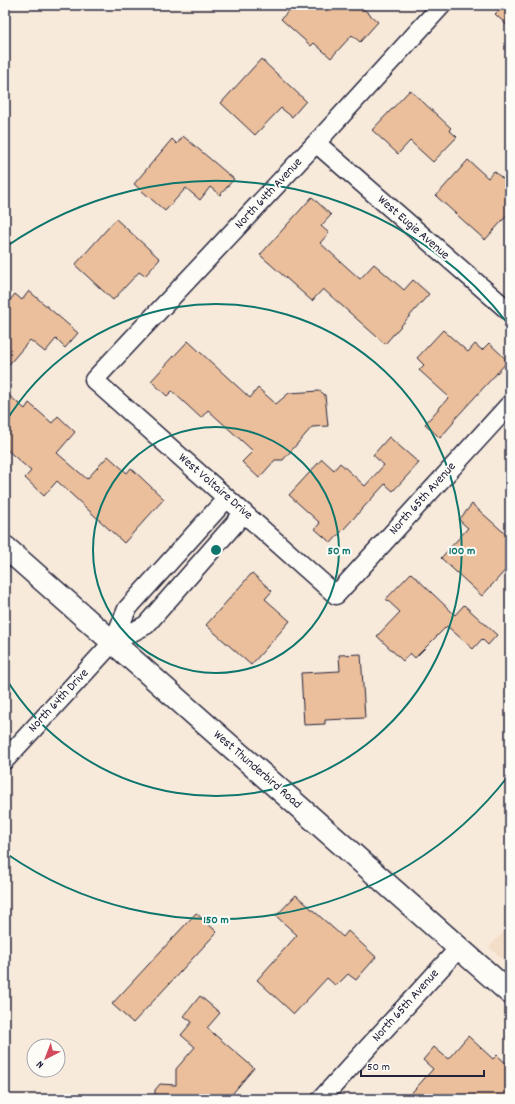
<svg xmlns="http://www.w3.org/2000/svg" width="515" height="1104" font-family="Dekko,sans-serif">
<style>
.built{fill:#f4ddc8}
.building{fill:#ebbf9b;stroke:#22223b}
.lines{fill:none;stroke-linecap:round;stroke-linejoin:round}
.minor-casing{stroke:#22223b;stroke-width:21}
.major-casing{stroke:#22223b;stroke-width:25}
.minor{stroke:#fdfcf7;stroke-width:18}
.major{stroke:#fdfcf7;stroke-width:22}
.ring{fill:none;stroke:#0f766e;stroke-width:2}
.labels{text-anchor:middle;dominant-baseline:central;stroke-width:4;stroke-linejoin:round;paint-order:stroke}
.street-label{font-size:13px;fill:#22223b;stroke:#fdfcf7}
.centre{fill:#0f766e;stroke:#fdfcf7;stroke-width:2}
.ring-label{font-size:12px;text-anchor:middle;font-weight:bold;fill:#0f766e;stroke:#fdfcf7;stroke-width:4;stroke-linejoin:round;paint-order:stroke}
</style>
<rect width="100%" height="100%" fill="#f8eadb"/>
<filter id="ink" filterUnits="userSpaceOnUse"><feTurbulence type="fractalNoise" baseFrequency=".025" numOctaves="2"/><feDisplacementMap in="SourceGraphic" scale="8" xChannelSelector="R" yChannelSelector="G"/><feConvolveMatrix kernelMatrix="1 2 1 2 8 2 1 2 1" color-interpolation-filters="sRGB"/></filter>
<g filter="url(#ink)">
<!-- built -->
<path class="built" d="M 510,925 L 510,966 L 489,947 Z"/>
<!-- building -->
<path class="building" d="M 294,5 L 359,5 L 378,22 L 360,42 L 352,35 L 331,58 L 314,43 L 311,46 L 281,19 Z
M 504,5 L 510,5 L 510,28 L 495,14 Z
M 261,59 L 306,101 L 292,117 L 281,108 L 255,135 L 221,103 Z
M 410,90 L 451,128 L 449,130 L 457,137 L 433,162 L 410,141 L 398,154 L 372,130 Z
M 183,136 L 234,179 L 220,195 L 210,187 L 200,200 L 186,188 L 165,211 L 134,184 L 172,139 L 177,144 Z
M 468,160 L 488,178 L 494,171 L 510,185 L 510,212 L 485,240 L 436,196 Z
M 312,197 L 331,215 L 321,226 L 329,233 L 320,243 L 360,279 L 374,264 L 404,290 L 413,280 L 429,294 L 385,344 L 323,289 L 312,301 L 260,255 Z
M 116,219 L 160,259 L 145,276 L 139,272 L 113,300 L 75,265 Z
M 29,291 L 78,333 L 65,348 L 56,339 L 45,352 L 30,340 L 5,369 L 5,306 L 15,294 L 22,300 Z
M 443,330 L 468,352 L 475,344 L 482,350 L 489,343 L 508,361 L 453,421 L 454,422 L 440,438 L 425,424 L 449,397 L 419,370 L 424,365 L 417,358 Z
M 188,341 L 250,398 L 258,388 L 276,404 L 289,393 L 320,391 L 325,395 L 328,426 L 312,427 L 283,460 L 275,460 L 259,478 L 242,462 L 253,451 L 208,410 L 201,418 L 172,391 L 167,396 L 151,381 Z
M 5,392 L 25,409 L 29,403 L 52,423 L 58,416 L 75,432 L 57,453 L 87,479 L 108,456 L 127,473 L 131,468 L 164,499 L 124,543 L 57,481 L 44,496 L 25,478 L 31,471 L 5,448 Z
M 389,437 L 419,463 L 393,491 L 385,484 L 331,543 L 315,529 L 320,523 L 289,495 L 322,459 L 334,470 L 340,463 L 365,486 L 384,465 L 373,455 Z
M 472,504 L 510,538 L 510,565 L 482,596 L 441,558 L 468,528 L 459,520 Z
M 252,573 L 272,591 L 265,599 L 290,621 L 251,665 L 206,625 Z
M 411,573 L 455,615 L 464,605 L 497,635 L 488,645 L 482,639 L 473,649 L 447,626 L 415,658 L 410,653 L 403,661 L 377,636 L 400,612 L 386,599 Z
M 361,654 L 365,718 L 325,720 L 325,724 L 304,725 L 301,673 L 340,671 L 339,655 Z
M 296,895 L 343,937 L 348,931 L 376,957 L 356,980 L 348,974 L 336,986 L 327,978 L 294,1014 L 257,980 L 297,935 L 276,916 Z
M 196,913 L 217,932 L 133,1023 L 112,1004 Z
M 200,996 L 220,1013 L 207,1028 L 254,1068 L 228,1099 L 155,1099 L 155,1090 L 160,1084 L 176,1085 L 176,1069 L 195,1047 L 181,1035 L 192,1022 L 184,1016 Z
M 468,1036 L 493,1059 L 497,1055 L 510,1067 L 510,1099 L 406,1099 L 433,1069 L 423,1060 L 434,1047 L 448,1059 Z"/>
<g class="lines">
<!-- minor casing -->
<g class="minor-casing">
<path id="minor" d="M 442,5 L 316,143 L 94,380 L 336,595 L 510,404
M 316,143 L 510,312
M 113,642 L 146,625 L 244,513
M 5,760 L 113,642 L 127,609 L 227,498
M 321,1099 L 459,948"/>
</g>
<!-- major casing -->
<g class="major-casing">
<path id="major" d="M 5,547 L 510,993"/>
</g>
<!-- minor -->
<use href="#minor" class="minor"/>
<!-- major -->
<use href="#major" class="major"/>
</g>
</g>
<!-- distance rings -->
<g class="ring">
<circle cx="216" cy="550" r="123"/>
<path d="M5 423A246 246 0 1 1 5 677"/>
<path d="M509 775A369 369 0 0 1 7 854M7 246A369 369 0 0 1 509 325"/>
</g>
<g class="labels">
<!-- street labels -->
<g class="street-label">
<text transform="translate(269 194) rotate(-47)">North 64th Avenue</text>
<text transform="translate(413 228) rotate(41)">West Eugie Avenue</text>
<text transform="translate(215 487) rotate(41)">West Voltaire Drive</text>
<text transform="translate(423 499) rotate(-48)">North 65th Avenue</text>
<text transform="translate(59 701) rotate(-47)">North 64th Drive</text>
<text transform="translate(257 770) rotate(41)">West Thunderbird Road</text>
<text transform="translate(406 1006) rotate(-48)">North 65th Avenue</text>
</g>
</g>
<circle cx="216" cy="550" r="6" class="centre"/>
<g class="ring-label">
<text x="339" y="554">50 m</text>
<text x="462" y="554">100 m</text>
<text x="216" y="923">150 m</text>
</g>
<!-- margin -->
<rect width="515" height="1104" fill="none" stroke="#fdfcf7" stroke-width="20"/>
<rect x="10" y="10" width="495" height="1084" fill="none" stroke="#22223b" stroke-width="1.5" filter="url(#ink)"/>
<!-- north arrow -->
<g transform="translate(46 1058) rotate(222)"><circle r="19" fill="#fdfcf7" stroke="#a5a5ac"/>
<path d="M0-3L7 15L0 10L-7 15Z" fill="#d1495b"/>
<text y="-6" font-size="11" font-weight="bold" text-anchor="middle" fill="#22223b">N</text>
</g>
<!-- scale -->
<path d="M361 1070v6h123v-6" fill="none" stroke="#22223b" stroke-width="2"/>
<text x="367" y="1070" font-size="12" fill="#22223b" stroke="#fdfcf7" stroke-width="3" paint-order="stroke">50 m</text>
</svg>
